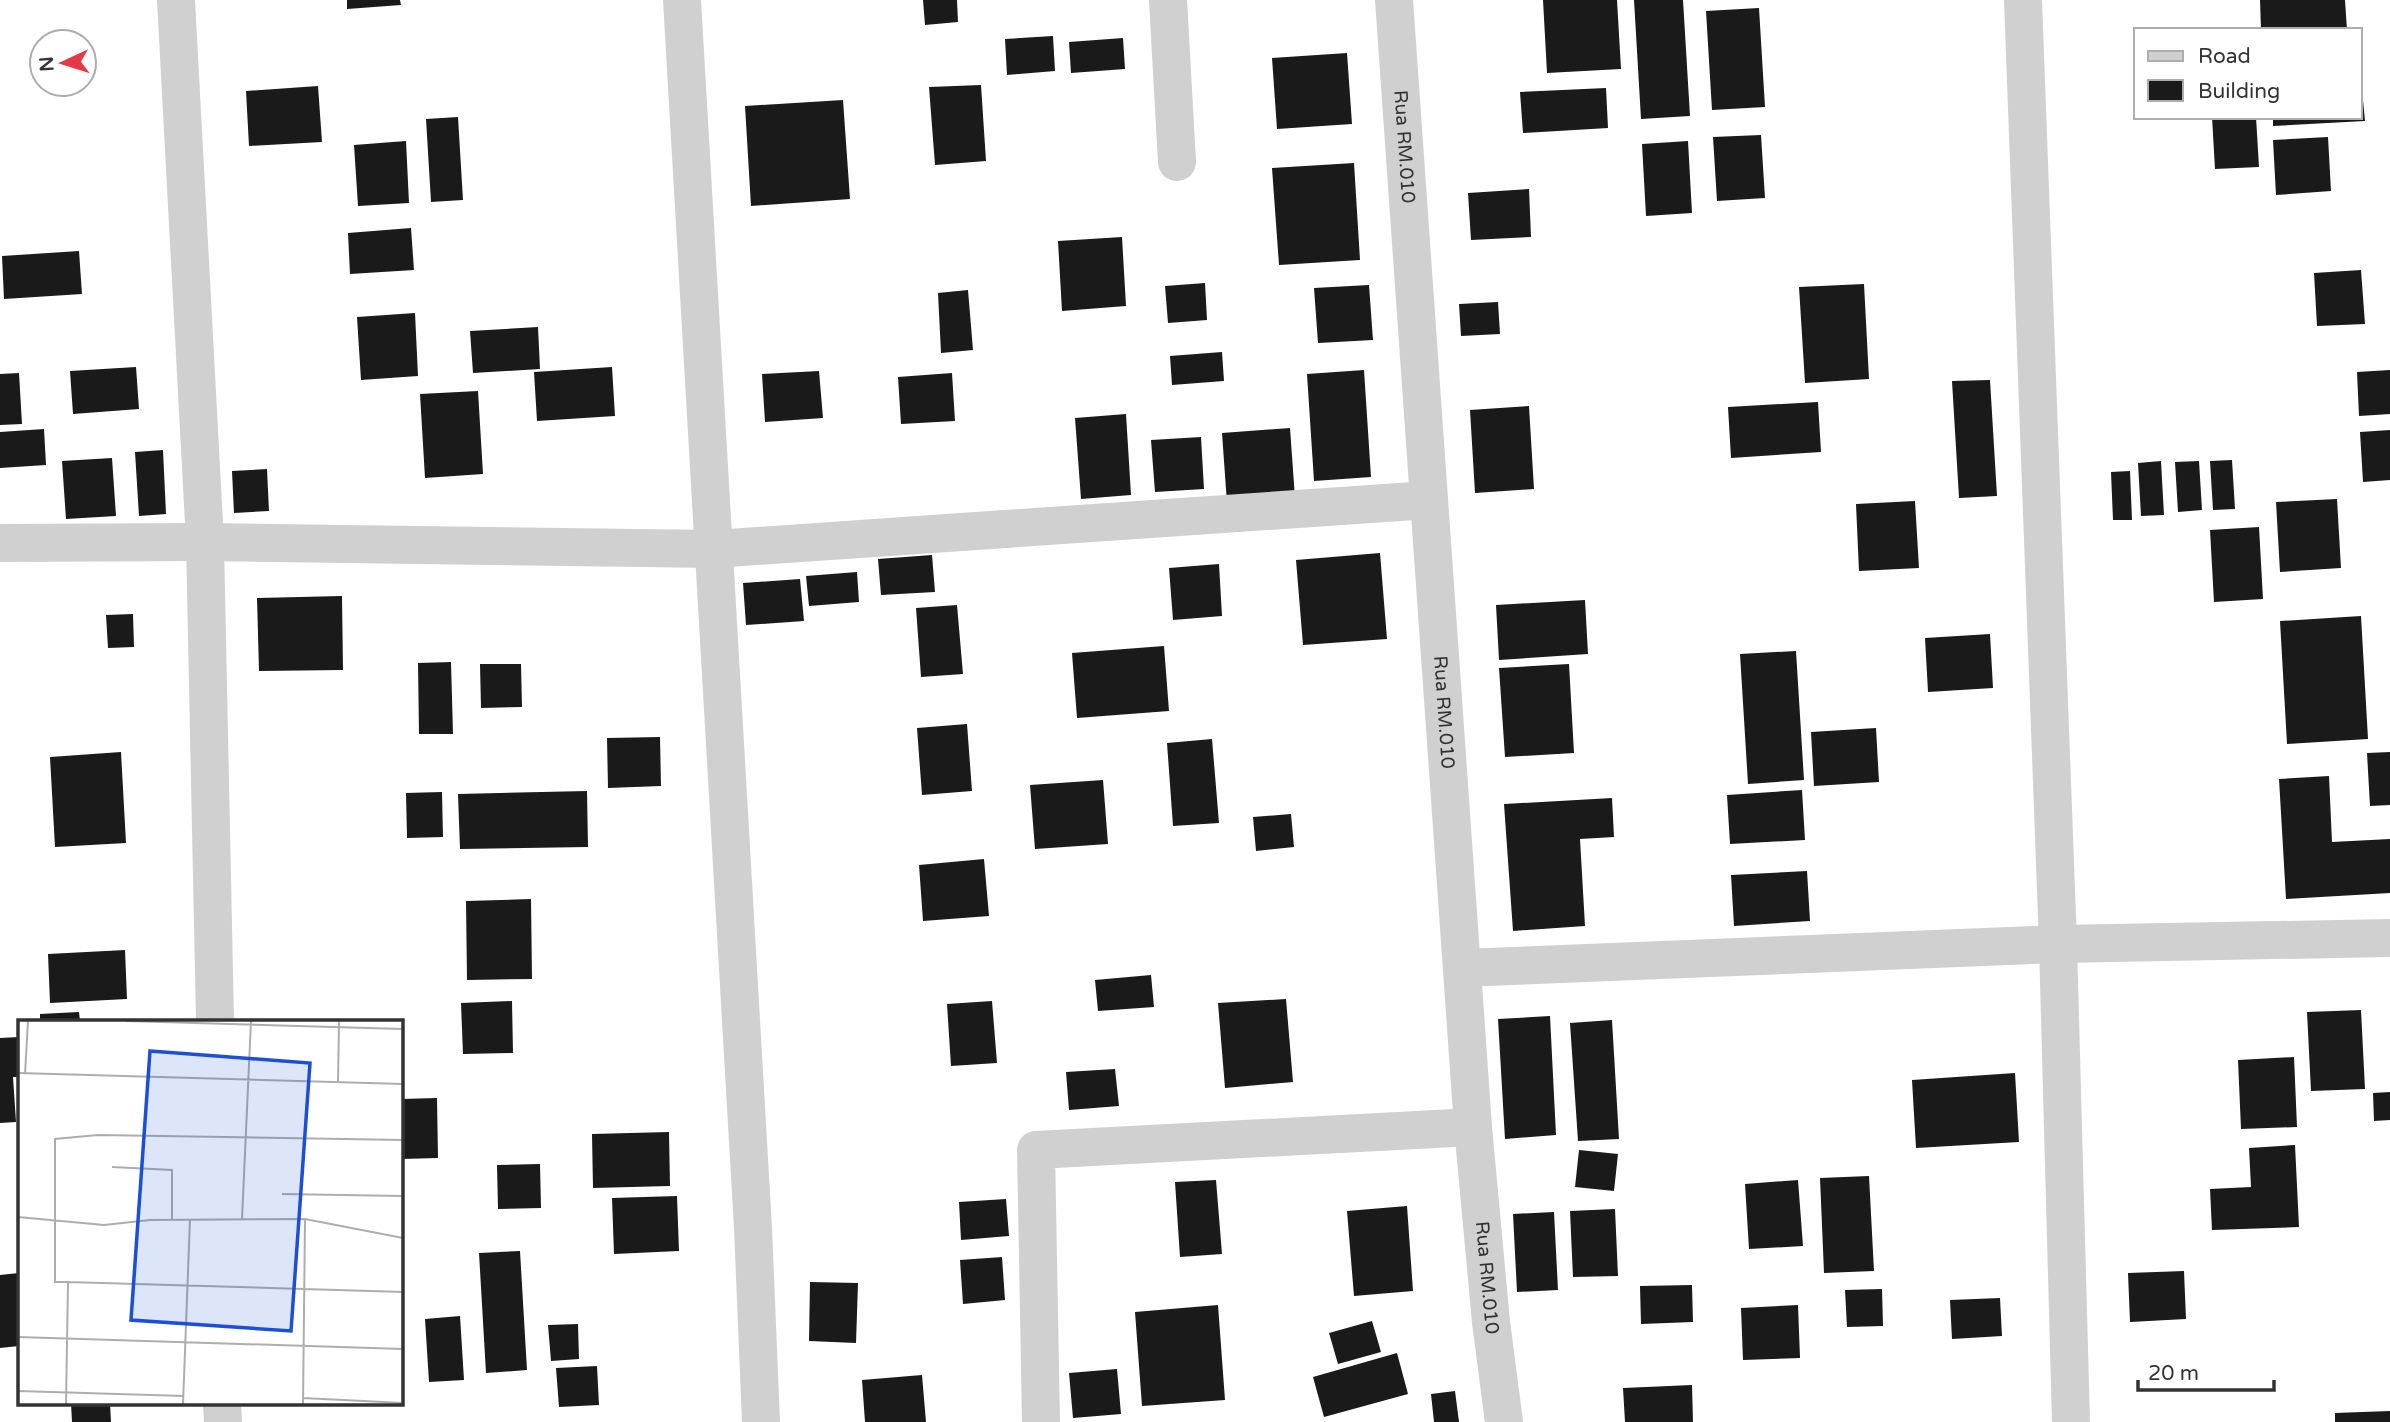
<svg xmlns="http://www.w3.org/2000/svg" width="2390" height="1422" font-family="'Varela Round',sans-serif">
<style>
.building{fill:#1a1a1a}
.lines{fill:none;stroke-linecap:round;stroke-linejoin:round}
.minor{stroke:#d0d0d0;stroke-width:38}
.labels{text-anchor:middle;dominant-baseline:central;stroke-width:7;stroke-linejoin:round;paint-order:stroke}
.street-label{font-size:19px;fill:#333;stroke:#fff}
.inset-road{fill:none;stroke:#adadad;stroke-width:2}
.view{fill:#1d4ed8;fill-opacity:0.15;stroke:#1d4ed8;stroke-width:3.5}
.inset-edge{fill:none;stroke:#333;stroke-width:3.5}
</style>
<rect width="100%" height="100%" fill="#fff"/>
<!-- building -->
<path class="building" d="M 347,0 L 400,0 L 401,5 L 347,9 Z
M 923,0 L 957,0 L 958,22 L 925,25 Z
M 1543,0 L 1617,0 L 1621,69 L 1547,73 Z
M 1634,0 L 1683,0 L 1690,116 L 1641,119 Z
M 2260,0 L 2345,0 L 2347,30 L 2261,30 Z
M 1759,8 L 1765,107 L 1712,110 L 1706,11 Z
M 1053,36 L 1055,71 L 1007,75 L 1005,39 Z
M 1123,38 L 1125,69 L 1071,73 L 1069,42 Z
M 1347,53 L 1352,124 L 1277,129 L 1272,58 Z
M 2360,69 L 2365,121 L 2273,126 L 2273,117 L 2360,117 Z
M 981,85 L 986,161 L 935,165 L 929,87 Z
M 318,86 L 322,142 L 249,146 L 246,91 Z
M 1606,88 L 1608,128 L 1523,133 L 1520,92 Z
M 843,100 L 850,199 L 751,206 L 745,106 Z
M 458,117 L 463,200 L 431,202 L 426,119 Z
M 2212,117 L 2256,117 L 2259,167 L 2215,169 Z
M 1761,135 L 1765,198 L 1717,201 L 1713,137 Z
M 2328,137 L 2331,191 L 2276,195 L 2273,140 Z
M 406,141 L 409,203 L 358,206 L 354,145 Z
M 1688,141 L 1692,213 L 1646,216 L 1642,144 Z
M 1354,163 L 1360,260 L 1279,265 L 1272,168 Z
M 1529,189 L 1531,237 L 1471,240 L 1468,193 Z
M 411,228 L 414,270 L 350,274 L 348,233 Z
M 1122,237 L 1126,306 L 1062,311 L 1058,241 Z
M 79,251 L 82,294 L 4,299 L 2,256 Z
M 2361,270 L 2365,324 L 2317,326 L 2314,273 Z
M 1205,283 L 1207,320 L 1168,323 L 1165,286 Z
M 1864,284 L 1869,379 L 1805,383 L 1799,287 Z
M 1369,285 L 1373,340 L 1318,343 L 1314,288 Z
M 968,290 L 973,350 L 941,353 L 938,293 Z
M 1498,302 L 1500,334 L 1461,336 L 1459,304 Z
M 415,313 L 418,376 L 361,380 L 357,317 Z
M 538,327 L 540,369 L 473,373 L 470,331 Z
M 1222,352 L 1224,381 L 1172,385 L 1170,356 Z
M 136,367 L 139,409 L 73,414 L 70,371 Z
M 612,367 L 615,416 L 537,421 L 534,372 Z
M 1364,370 L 1371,477 L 1314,481 L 1307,374 Z
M 2390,370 L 2390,414 L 2359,416 L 2357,372 Z
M 819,371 L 823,418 L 765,422 L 762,374 Z
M 19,373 L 22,424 L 0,425 L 0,374 Z
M 952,373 L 955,421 L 901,424 L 898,377 Z
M 1990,380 L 1997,496 L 1959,498 L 1952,381 Z
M 478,391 L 483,474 L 425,478 L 420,394 Z
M 1818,402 L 1821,452 L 1731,458 L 1728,407 Z
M 1529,406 L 1534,489 L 1475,493 L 1470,410 Z
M 1126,414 L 1131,495 L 1081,499 L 1075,418 Z
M 1290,428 L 1295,498 L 1227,503 L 1222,433 Z
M 44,429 L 46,465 L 0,468 L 0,432 Z
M 2390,430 L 2390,480 L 2363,482 L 2360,432 Z
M 1201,437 L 1204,489 L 1155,492 L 1151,440 Z
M 163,450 L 166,514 L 139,516 L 135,452 Z
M 112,458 L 116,516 L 66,519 L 62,461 Z
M 2232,460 L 2235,509 L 2213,510 L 2210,461 Z
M 2161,461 L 2164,515 L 2141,516 L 2138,463 Z
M 2199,461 L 2202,510 L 2178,512 L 2175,462 Z
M 267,469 L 269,511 L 234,513 L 232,471 Z
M 2130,471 L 2132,520 L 2113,520 L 2111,472 Z
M 2337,499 L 2341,568 L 2280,572 L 2276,502 Z
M 1915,501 L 1919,568 L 1859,571 L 1856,504 Z
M 2259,527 L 2263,599 L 2214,602 L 2210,530 Z
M 1380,553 L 1387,639 L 1303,645 L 1296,560 Z
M 932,555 L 935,592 L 881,595 L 878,559 Z
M 1219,564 L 1222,616 L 1173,620 L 1169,568 Z
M 857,572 L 859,602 L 809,606 L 806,576 Z
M 800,579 L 804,621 L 746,625 L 743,583 Z
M 342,596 L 343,670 L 259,671 L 257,598 Z
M 1585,600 L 1588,654 L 1499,660 L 1496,605 Z
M 957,605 L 963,674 L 921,677 L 916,608 Z
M 133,614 L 134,647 L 108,648 L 106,615 Z
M 2361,616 L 2368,739 L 2287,744 L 2280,621 Z
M 1990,634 L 1993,688 L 1928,692 L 1925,638 Z
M 1164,646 L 1169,711 L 1077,718 L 1072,653 Z
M 1796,651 L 1804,780 L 1748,784 L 1740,654 Z
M 451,662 L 453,734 L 419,734 L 418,663 Z
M 480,664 L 521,664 L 522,707 L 481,708 Z
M 1569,664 L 1574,753 L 1505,757 L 1499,668 Z
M 967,724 L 972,791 L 922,795 L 917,728 Z
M 1876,728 L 1879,782 L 1814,786 L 1811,732 Z
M 660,737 L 661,786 L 608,788 L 607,738 Z
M 1212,739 L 1219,823 L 1173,826 L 1167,743 Z
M 121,752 L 126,843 L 55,847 L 50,757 Z
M 2390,752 L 2390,805 L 2370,806 L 2367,753 Z
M 2329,776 L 2332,842 L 2390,839 L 2390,893 L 2286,899 L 2279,779 Z
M 1103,780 L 1108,844 L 1035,849 L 1030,785 Z
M 1802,790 L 1805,840 L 1730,844 L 1727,795 Z
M 587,791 L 588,847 L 460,849 L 458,794 Z
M 442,792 L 443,837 L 407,838 L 406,793 Z
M 1612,798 L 1614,837 L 1580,839 L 1585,926 L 1513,931 L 1504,804 Z
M 1291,814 L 1294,847 L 1256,851 L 1253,817 Z
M 984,859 L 989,916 L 923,921 L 919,865 Z
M 1807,871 L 1810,921 L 1734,926 L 1731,875 Z
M 531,899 L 532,979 L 467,980 L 466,901 Z
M 125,950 L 127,999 L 50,1003 L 48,954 Z
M 1151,975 L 1154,1007 L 1098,1011 L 1095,980 Z
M 1286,999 L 1293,1082 L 1225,1088 L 1218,1003 Z
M 512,1001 L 513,1053 L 463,1054 L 461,1003 Z
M 992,1001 L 997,1063 L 951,1066 L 947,1004 Z
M 2361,1010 L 2365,1089 L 2311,1091 L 2307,1012 Z
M 79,1012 L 80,1021 L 40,1021 L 40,1014 Z
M 1550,1016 L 1556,1135 L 1505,1139 L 1498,1019 Z
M 1612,1020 L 1619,1139 L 1578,1141 L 1570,1023 Z
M 19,1037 L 19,1077 L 13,1077 L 16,1122 L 0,1123 L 0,1038 Z
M 2294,1057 L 2297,1127 L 2241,1129 L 2238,1060 Z
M 1115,1069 L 1119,1106 L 1069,1110 L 1066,1072 Z
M 2015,1073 L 2019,1142 L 1916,1148 L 1912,1080 Z
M 2390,1092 L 2390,1120 L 2374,1121 L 2373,1093 Z
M 437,1098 L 438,1158 L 401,1159 L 401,1099 Z
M 669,1132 L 670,1186 L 593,1188 L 592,1134 Z
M 2295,1145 L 2299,1227 L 2212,1230 L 2210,1189 L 2251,1187 L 2249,1148 Z
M 1579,1150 L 1618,1154 L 1614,1191 L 1575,1187 Z
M 540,1164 L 541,1208 L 498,1209 L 497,1165 Z
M 1869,1176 L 1874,1271 L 1824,1273 L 1820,1178 Z
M 1216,1180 L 1222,1254 L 1180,1257 L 1175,1182 Z
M 1798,1180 L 1803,1246 L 1749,1249 L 1745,1184 Z
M 677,1196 L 679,1251 L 614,1254 L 612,1198 Z
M 1006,1199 L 1009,1236 L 961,1240 L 959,1202 Z
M 1407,1206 L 1413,1291 L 1354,1296 L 1347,1211 Z
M 1615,1209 L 1618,1276 L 1573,1277 L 1570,1211 Z
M 1554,1212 L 1558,1290 L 1517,1292 L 1513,1214 Z
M 520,1251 L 527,1370 L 486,1373 L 479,1253 Z
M 1002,1257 L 1005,1300 L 963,1304 L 960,1260 Z
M 2184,1271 L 2186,1319 L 2130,1322 L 2128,1273 Z
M 19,1273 L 19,1346 L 0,1348 L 0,1275 Z
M 810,1282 L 858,1283 L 856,1343 L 809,1341 Z
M 1692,1285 L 1693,1322 L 1641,1324 L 1640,1286 Z
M 1882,1289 L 1883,1326 L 1847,1327 L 1845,1290 Z
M 2000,1298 L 2002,1336 L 1952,1339 L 1950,1300 Z
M 1218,1305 L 1225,1400 L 1142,1406 L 1135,1312 Z
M 1798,1305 L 1800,1358 L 1743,1360 L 1741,1308 Z
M 460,1316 L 464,1380 L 429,1382 L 425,1319 Z
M 1372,1321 L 1381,1352 L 1338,1364 L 1329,1333 Z
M 578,1324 L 579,1359 L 551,1361 L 548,1325 Z
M 1397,1353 L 1408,1394 L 1324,1417 L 1313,1377 Z
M 597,1366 L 599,1405 L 559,1407 L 556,1368 Z
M 1117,1369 L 1121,1414 L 1073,1418 L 1069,1373 Z
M 922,1375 L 926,1422 L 865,1422 L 862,1380 Z
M 1692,1385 L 1693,1422 L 1625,1422 L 1623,1388 Z
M 1455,1391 L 1459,1422 L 1434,1422 L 1431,1394 Z
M 71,1403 L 110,1403 L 111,1422 L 72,1422 Z
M 2390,1411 L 2390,1422 L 2335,1422 L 2335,1413 Z"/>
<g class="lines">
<!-- minor -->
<g class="minor">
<path d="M 176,0 L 205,542 L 215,1021"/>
<path d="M 682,0 L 753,1228 L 761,1422"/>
<path d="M 1168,0 L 1177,162"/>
<path id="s1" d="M 1394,0 L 1473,1127 L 1491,1322 L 1504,1422"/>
<path d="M 2023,0 L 2058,944 L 2071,1422"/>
<path d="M 0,543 L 205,542 L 714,549 L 1429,500"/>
<path d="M 1462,968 L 2058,944 L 2390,938"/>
<path d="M 222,1403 L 223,1422"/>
<path d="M 1041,1422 L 1036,1150 L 1473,1127"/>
</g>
</g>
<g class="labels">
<!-- street labels -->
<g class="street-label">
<text stroke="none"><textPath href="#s1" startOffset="147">Rua RM.010</textPath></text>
<text stroke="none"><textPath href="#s1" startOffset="714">Rua RM.010</textPath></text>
<text stroke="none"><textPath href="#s1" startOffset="1281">Rua RM.010</textPath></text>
</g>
</g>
<!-- overview -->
<g transform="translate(18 1020)">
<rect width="385" height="385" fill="#fff"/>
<path class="inset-road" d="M 108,1 L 385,9M 0,53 L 385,64M 7,54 L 10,1M 320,63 L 321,1M 94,147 L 154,150 L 154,199M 264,174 L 385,176M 0,197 L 86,205 L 132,200 L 287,199 L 385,218M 224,199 L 233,1M 50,262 L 385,272M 0,317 L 385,329M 0,371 L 166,376M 285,378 L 385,383M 48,384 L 50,262 L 37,262 L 37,119 L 80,115 L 385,120M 165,384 L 172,199M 285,384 L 287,199"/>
<path class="view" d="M 132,31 L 292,43 L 273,311 L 113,300 Z"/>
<rect width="385" height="385" class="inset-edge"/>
</g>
<!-- legend -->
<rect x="2134" y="28" width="228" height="91" fill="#ffffff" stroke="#adadad" stroke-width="2"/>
<rect x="2148" y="51" width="35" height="10" fill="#d0d0d0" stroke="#adadad" stroke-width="2"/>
<text x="2198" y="63" font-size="21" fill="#333333">Road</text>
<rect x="2148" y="80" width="35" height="21" fill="#1a1a1a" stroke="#adadad" stroke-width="2"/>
<text x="2198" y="98" font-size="21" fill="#333333">Building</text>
<!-- north arrow -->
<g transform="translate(63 63) rotate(266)"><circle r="33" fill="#ffffff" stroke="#adadad" stroke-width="2"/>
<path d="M0-5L12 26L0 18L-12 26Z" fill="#e63946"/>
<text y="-10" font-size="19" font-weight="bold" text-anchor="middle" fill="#333333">N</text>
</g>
<!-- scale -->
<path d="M2138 1380v10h136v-10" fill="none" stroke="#333333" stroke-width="3.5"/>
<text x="2148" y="1380" font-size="21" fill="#333333" stroke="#ffffff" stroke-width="5" paint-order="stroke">20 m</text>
</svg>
